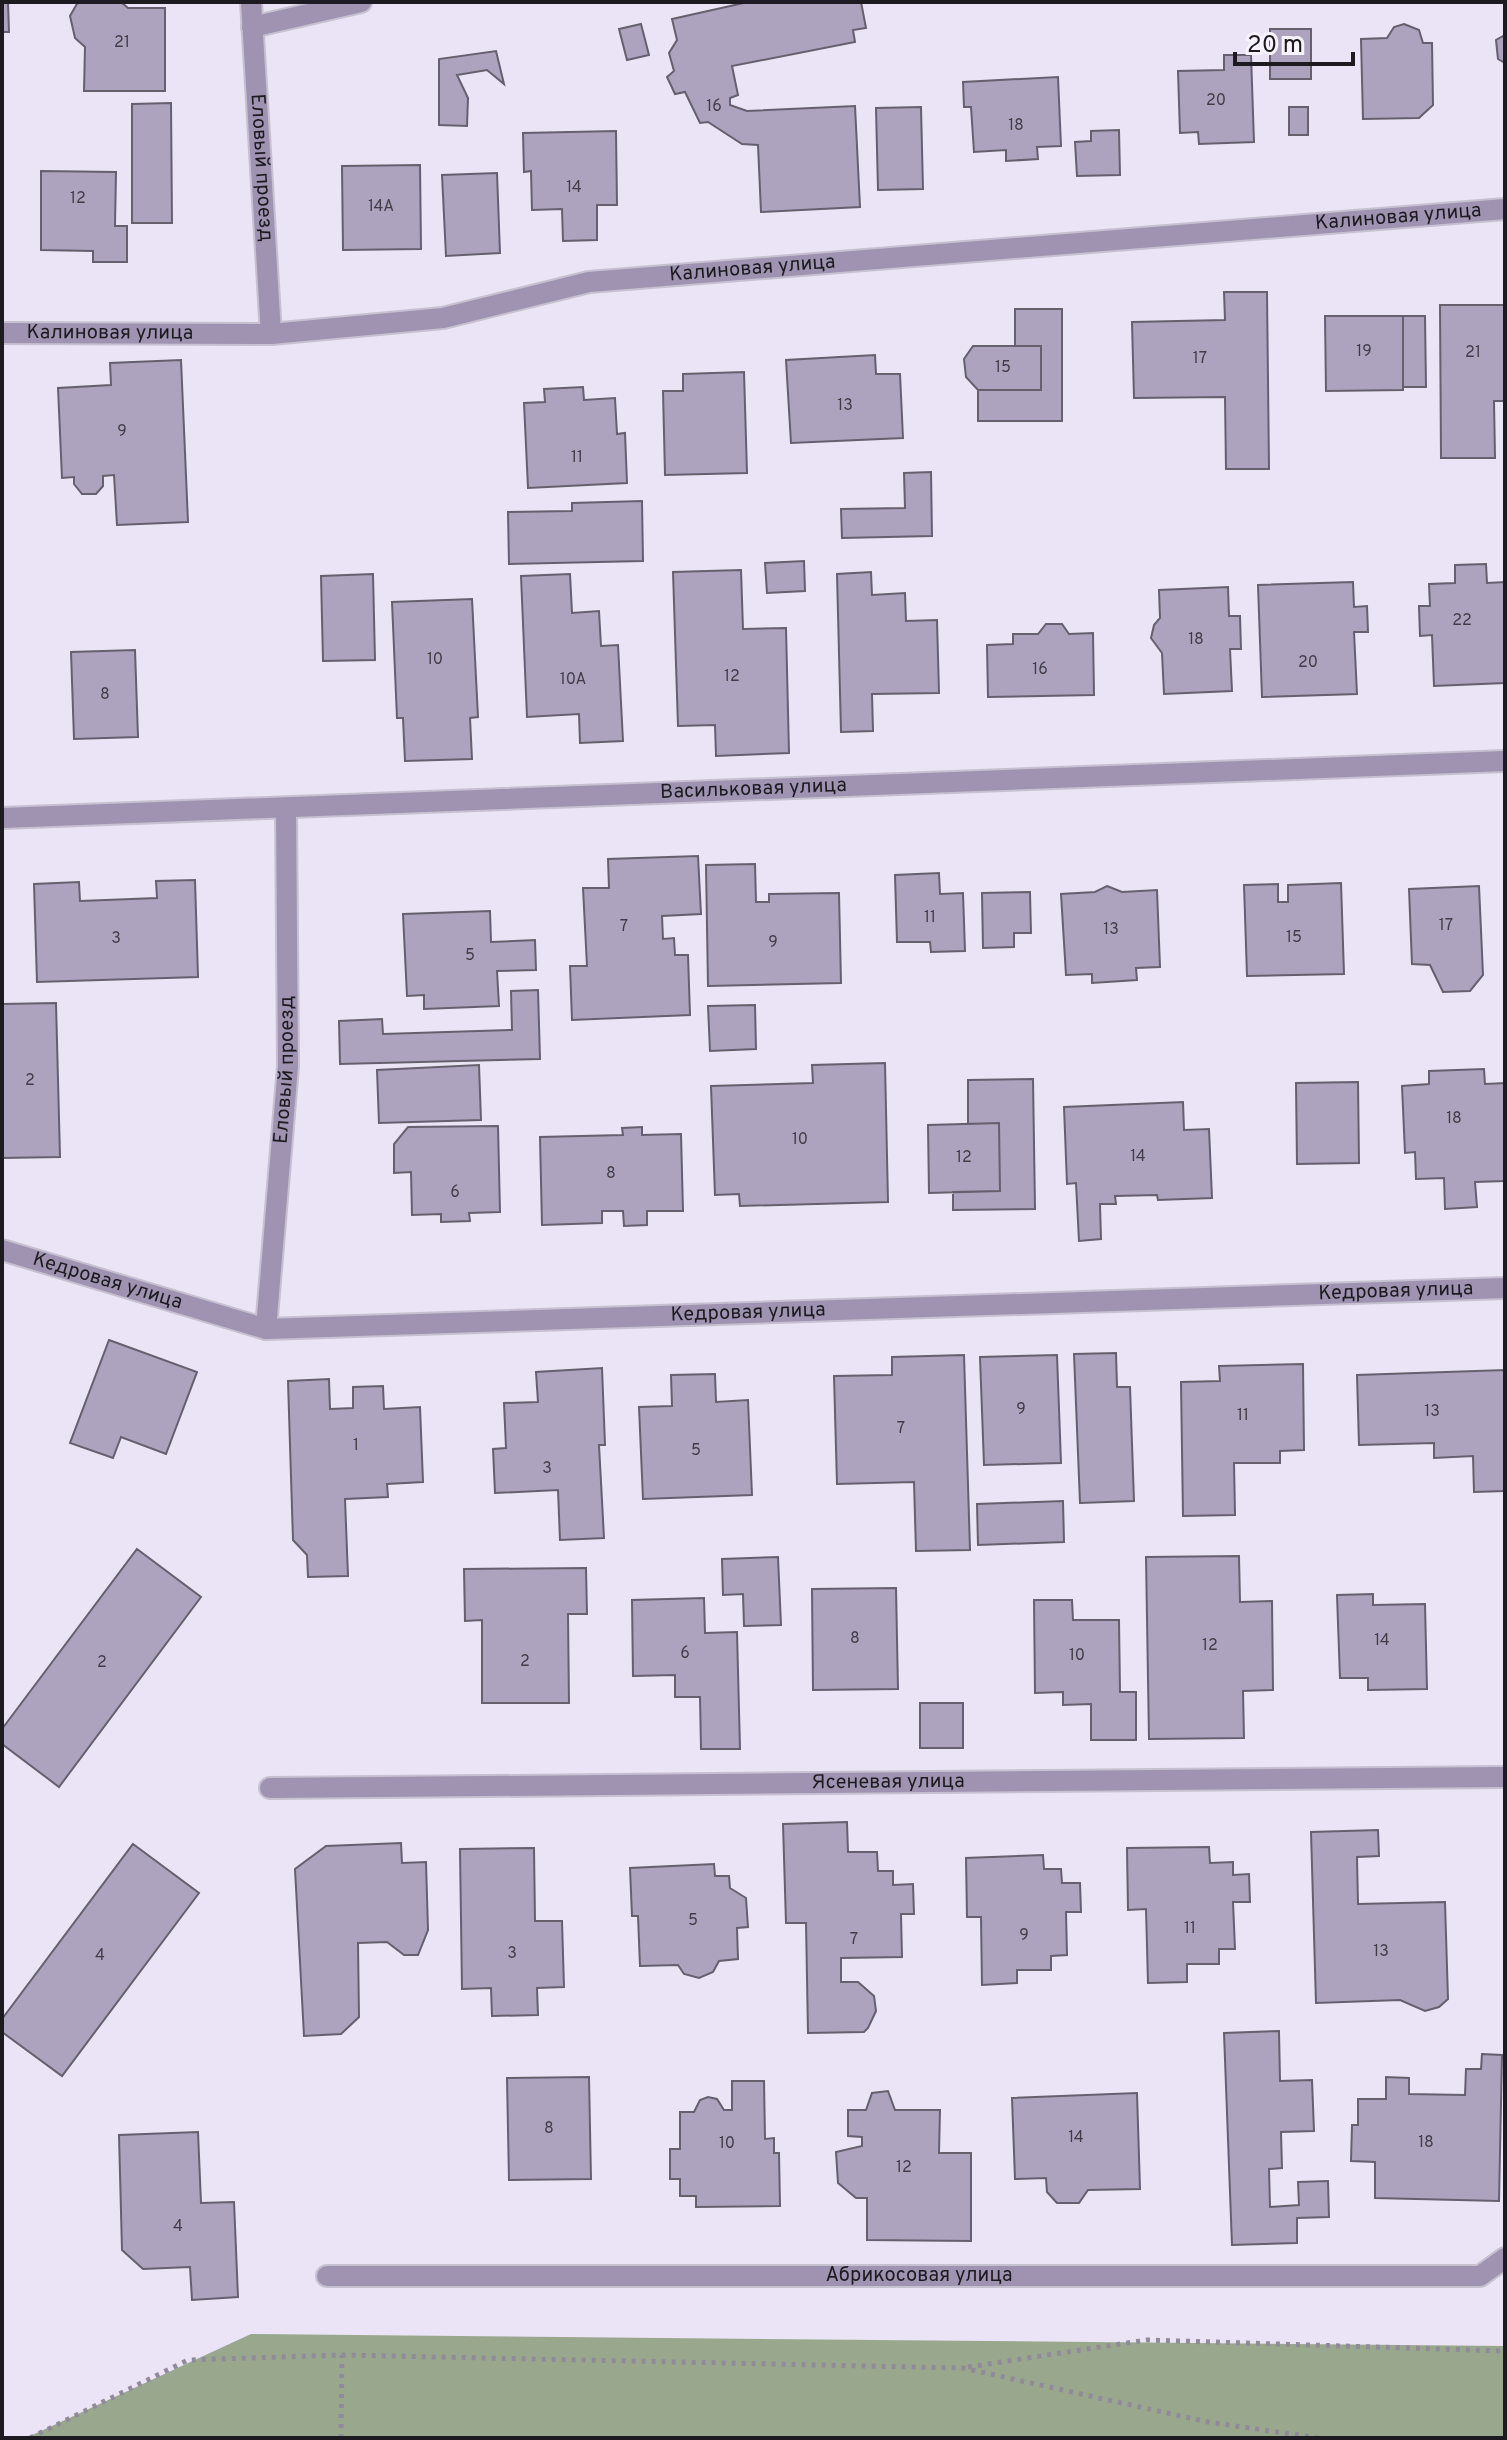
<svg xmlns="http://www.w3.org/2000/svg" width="1507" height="2440" font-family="Overpass,sans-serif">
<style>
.forest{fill:#99a78c}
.building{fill:#aea3bf;stroke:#655f6e;stroke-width:2}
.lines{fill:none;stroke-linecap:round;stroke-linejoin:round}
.street-casing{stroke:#c6c0d0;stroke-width:24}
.path{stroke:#908b98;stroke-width:5;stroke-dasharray:4 6;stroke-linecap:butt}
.street{stroke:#9f93b1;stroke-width:20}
.labels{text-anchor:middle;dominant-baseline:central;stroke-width:6;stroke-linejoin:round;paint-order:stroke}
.number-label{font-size:16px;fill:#413d48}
.street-label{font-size:20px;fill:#1d1b21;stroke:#f7f3fd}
</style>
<rect width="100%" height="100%" fill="#ebe4f6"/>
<!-- forest -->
<path class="forest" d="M 251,2334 L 1505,2346 L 1505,2438 L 26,2438 Z"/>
<!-- building -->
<path class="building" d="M 2,2 L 8,2 L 9,32 L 2,32 Z
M 78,2 L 121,2 L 128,8 L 165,8 L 165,91 L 84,91 L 85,47 L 75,38 L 70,16 Z
M 748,2 L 861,2 L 866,28 L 853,30 L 855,42 L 732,66 L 738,95 L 730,98 L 730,105 L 747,111 L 855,106 L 860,207 L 761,212 L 758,145 L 742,144 L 708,122 L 700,123 L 685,92 L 675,94 L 667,77 L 674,71 L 669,53 L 677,40 L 672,19 Z
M 641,24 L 649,55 L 627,60 L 619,29 Z
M 1404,24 L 1419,30 L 1423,43 L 1432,43 L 1433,105 L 1419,118 L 1363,119 L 1361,39 L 1387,38 L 1394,27 Z
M 1270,29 L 1311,29 L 1311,79 L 1270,79 Z
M 1505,35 L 1505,63 L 1498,59 L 1496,40 Z
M 496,51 L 504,84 L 487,70 L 457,75 L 468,98 L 467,126 L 439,125 L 439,59 Z
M 1224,55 L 1251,55 L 1254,142 L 1199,144 L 1198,132 L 1180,133 L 1178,71 L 1224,70 Z
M 1058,77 L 1061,146 L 1037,147 L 1038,159 L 1006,161 L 1006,150 L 974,152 L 971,107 L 964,107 L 963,82 Z
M 171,103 L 172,223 L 132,223 L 132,104 Z
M 921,107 L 923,189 L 878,190 L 876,108 Z
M 1289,107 L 1308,107 L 1308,135 L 1289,135 Z
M 1119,130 L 1120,175 L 1077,176 L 1075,142 L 1091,141 L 1091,131 Z
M 616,131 L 617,205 L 597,205 L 597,240 L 563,241 L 562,209 L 532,210 L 531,171 L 524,172 L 523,133 Z
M 420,165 L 421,249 L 343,250 L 342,166 Z
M 41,171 L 116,172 L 115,226 L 127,226 L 127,262 L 93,262 L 93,251 L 41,250 Z
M 497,173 L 500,253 L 446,256 L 442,175 Z
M 1224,292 L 1267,292 L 1269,469 L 1226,469 L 1225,397 L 1134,398 L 1132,322 L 1225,320 Z
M 1440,305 L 1505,305 L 1505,401 L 1494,401 L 1495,458 L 1441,458 Z
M 1015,309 L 1062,309 L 1062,421 L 978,421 L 978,390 L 1041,390 L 1041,346 L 1015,346 Z
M 1325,316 L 1403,316 L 1403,390 L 1326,391 Z
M 1403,316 L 1425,316 L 1426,387 L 1403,387 Z
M 973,346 L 1041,346 L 1041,390 L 978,390 L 966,377 L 964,359 Z
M 875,355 L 876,374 L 900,374 L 903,438 L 791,443 L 786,360 Z
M 181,360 L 188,522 L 117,525 L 114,475 L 103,476 L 103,486 L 96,494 L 82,494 L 74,484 L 74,477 L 62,478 L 58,388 L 111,385 L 110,363 Z
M 744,372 L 747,473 L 665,475 L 663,391 L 683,391 L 683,374 Z
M 583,387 L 584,400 L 615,398 L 617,434 L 625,433 L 627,483 L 528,488 L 524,403 L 545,402 L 544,389 Z
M 931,472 L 932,536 L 842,538 L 841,509 L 905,508 L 904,473 Z
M 642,501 L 643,561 L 509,564 L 508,512 L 572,511 L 572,503 Z
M 804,561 L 805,591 L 767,593 L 765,563 Z
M 1486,564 L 1487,583 L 1505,582 L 1505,683 L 1434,686 L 1432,635 L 1420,636 L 1419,606 L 1430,606 L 1429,584 L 1455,583 L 1455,565 Z
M 741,570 L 743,629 L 786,628 L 789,753 L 716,756 L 715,725 L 678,726 L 673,572 Z
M 871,572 L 872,595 L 905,593 L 906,621 L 937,620 L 939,693 L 872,694 L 873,731 L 841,732 L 837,574 Z
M 373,574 L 375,660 L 323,661 L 321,576 Z
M 570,574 L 572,613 L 599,611 L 601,646 L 618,645 L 623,741 L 580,743 L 579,714 L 527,717 L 521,576 Z
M 1353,582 L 1354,607 L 1367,606 L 1368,632 L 1354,632 L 1357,694 L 1262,697 L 1258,585 Z
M 1228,587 L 1229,616 L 1240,616 L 1241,649 L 1230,649 L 1232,691 L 1164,694 L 1162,653 L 1151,638 L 1154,625 L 1160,618 L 1159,590 Z
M 472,599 L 478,717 L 470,718 L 472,759 L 405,761 L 403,718 L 397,718 L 392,602 Z
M 1046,624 L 1062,624 L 1069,634 L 1093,633 L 1094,695 L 988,697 L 987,645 L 1013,644 L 1013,634 L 1038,634 Z
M 135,650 L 138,737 L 74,739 L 71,652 Z
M 698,856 L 701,914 L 662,916 L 663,939 L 674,938 L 675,955 L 688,955 L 690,1015 L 572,1020 L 570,966 L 587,966 L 583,888 L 609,888 L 608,859 Z
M 755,864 L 756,902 L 769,902 L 769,894 L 839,893 L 841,983 L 708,986 L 706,865 Z
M 939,873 L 940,894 L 963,893 L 965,951 L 931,952 L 930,942 L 897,942 L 895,875 Z
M 195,880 L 198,977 L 37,982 L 34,884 L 79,882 L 80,901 L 157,898 L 156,881 Z
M 1341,883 L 1344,974 L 1247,976 L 1244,885 L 1278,884 L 1278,902 L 1288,902 L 1288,885 Z
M 1107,886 L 1122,892 L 1157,890 L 1160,967 L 1136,968 L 1137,980 L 1092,983 L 1092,974 L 1066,975 L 1061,894 L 1095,892 Z
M 1479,886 L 1483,975 L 1470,991 L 1443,992 L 1430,965 L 1412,964 L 1409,889 Z
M 1030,892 L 1031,933 L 1014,933 L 1014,947 L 983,948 L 982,893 Z
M 490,911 L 491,942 L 535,940 L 536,970 L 497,971 L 499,1006 L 424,1009 L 424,995 L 407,996 L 403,914 Z
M 538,990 L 540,1059 L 340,1064 L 339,1021 L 382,1019 L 383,1034 L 512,1030 L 511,991 Z
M 56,1003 L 60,1157 L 2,1158 L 2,1004 Z
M 755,1005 L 756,1049 L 710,1051 L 708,1006 Z
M 885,1063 L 888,1202 L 740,1206 L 739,1194 L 715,1195 L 711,1086 L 813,1083 L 812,1065 Z
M 479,1065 L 481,1120 L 379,1123 L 377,1070 Z
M 1484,1069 L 1485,1084 L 1505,1083 L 1505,1181 L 1475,1182 L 1477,1207 L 1445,1209 L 1444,1178 L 1416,1179 L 1415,1152 L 1405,1153 L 1402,1086 L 1429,1084 L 1429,1071 Z
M 1033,1079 L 1035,1209 L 953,1210 L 953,1192 L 1000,1191 L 999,1123 L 968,1124 L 968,1080 Z
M 1358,1082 L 1359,1163 L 1297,1164 L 1296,1083 Z
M 1183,1102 L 1184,1130 L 1209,1129 L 1212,1198 L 1158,1200 L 1157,1195 L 1115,1196 L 1116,1204 L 1100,1204 L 1101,1239 L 1079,1241 L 1076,1183 L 1067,1184 L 1064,1107 Z
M 999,1123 L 1000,1191 L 929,1193 L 928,1125 Z
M 498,1126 L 500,1212 L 469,1213 L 470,1221 L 441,1222 L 441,1214 L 412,1215 L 411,1172 L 394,1173 L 394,1144 L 408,1127 Z
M 642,1127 L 642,1135 L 681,1134 L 683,1211 L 647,1211 L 647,1225 L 624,1226 L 623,1211 L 602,1211 L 602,1223 L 542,1225 L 540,1137 L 623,1135 L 622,1128 Z
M 109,1340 L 197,1372 L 166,1454 L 121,1437 L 113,1458 L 70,1443 Z
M 1116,1353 L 1117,1387 L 1130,1387 L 1134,1501 L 1080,1503 L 1074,1354 Z
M 964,1355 L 970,1550 L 916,1551 L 914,1482 L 837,1484 L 834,1376 L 892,1375 L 892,1357 Z
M 1057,1355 L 1061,1463 L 984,1465 L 980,1357 Z
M 1303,1364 L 1304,1450 L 1280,1451 L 1280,1463 L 1234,1463 L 1235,1515 L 1183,1516 L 1181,1382 L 1220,1381 L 1219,1366 Z
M 602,1368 L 605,1445 L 599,1445 L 604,1538 L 560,1540 L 558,1490 L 495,1493 L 493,1449 L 506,1448 L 504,1403 L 538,1402 L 536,1372 Z
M 1505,1370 L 1505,1491 L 1474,1492 L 1473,1456 L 1434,1458 L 1434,1443 L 1359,1445 L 1357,1375 Z
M 715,1374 L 716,1402 L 748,1400 L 752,1495 L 643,1499 L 639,1407 L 672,1406 L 671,1375 Z
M 329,1379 L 330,1409 L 353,1408 L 353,1387 L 383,1386 L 384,1409 L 420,1407 L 423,1482 L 387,1484 L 388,1497 L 345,1499 L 348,1576 L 308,1577 L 307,1555 L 293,1540 L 288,1381 Z
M 1063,1501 L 1064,1542 L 978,1545 L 977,1504 Z
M 137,1549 L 201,1597 L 59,1787 L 2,1744 L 2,1729 Z
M 1239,1556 L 1240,1602 L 1272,1601 L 1273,1690 L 1243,1691 L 1244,1738 L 1149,1739 L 1146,1557 Z
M 778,1557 L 781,1625 L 744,1626 L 743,1594 L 723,1595 L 722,1559 Z
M 586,1568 L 587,1614 L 568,1614 L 569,1703 L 482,1703 L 482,1620 L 465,1621 L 464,1569 Z
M 896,1588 L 898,1689 L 813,1690 L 812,1589 Z
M 1373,1594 L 1373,1605 L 1425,1604 L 1427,1689 L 1368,1690 L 1368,1678 L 1340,1678 L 1337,1595 Z
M 704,1598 L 705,1633 L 737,1632 L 740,1749 L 701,1749 L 700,1697 L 675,1697 L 675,1675 L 633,1676 L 632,1600 Z
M 1034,1600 L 1072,1600 L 1073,1620 L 1119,1620 L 1120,1692 L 1136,1692 L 1136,1740 L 1091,1740 L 1091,1704 L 1063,1705 L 1063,1692 L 1035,1693 Z
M 920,1703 L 963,1703 L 963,1748 L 920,1748 Z
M 847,1822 L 848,1852 L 877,1852 L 878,1871 L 893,1871 L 893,1885 L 913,1884 L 914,1914 L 901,1914 L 902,1957 L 841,1958 L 841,1982 L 858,1982 L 874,1996 L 876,2011 L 868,2028 L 864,2032 L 808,2033 L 806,1923 L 786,1923 L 783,1824 Z
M 1378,1830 L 1379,1856 L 1357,1857 L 1358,1904 L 1445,1902 L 1448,1999 L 1439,2007 L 1425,2011 L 1400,2000 L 1316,2003 L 1311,1832 Z
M 401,1843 L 402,1863 L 426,1862 L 428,1930 L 418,1955 L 404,1955 L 387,1942 L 358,1943 L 359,2017 L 341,2034 L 304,2036 L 295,1869 L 326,1846 Z
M 133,1844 L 199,1893 L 62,2076 L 2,2032 L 2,2019 Z
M 1209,1847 L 1210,1863 L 1233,1862 L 1233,1875 L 1249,1874 L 1250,1902 L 1233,1902 L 1235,1949 L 1219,1949 L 1219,1964 L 1187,1964 L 1187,1982 L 1148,1983 L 1146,1909 L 1128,1910 L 1127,1848 Z
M 534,1848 L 535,1921 L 562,1921 L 564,1987 L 537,1988 L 538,2015 L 492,2016 L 491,1988 L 462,1989 L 460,1849 Z
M 1043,1855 L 1044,1869 L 1061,1869 L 1062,1883 L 1080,1883 L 1081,1912 L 1066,1912 L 1067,1955 L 1051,1956 L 1051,1970 L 1017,1970 L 1017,1983 L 982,1985 L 981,1917 L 967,1917 L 966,1858 Z
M 714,1864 L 715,1876 L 729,1876 L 730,1888 L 746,1898 L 748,1927 L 737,1928 L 738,1959 L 719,1961 L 713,1972 L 699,1978 L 684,1974 L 678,1965 L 640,1966 L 638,1916 L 632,1916 L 630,1868 Z
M 1279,2031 L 1280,2081 L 1312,2080 L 1314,2131 L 1281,2132 L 1282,2168 L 1269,2169 L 1270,2207 L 1299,2205 L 1298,2182 L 1328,2181 L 1329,2217 L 1297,2218 L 1297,2243 L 1232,2245 L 1224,2033 Z
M 1482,2054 L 1502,2055 L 1499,2201 L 1375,2198 L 1375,2162 L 1351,2161 L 1352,2125 L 1358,2125 L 1358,2099 L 1386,2099 L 1386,2077 L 1409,2078 L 1409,2094 L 1465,2095 L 1466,2069 L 1481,2069 Z
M 589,2077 L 591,2179 L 509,2180 L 507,2078 Z
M 732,2081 L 764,2081 L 765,2139 L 774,2138 L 774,2153 L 779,2153 L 780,2206 L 696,2207 L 696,2196 L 680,2196 L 680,2179 L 670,2179 L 670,2149 L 680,2149 L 680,2112 L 694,2112 L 700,2100 L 708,2097 L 717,2099 L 724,2110 L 732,2110 Z
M 888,2091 L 895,2110 L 940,2110 L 939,2153 L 971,2153 L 971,2241 L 867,2240 L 867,2198 L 856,2198 L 838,2183 L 836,2152 L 862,2146 L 862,2137 L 848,2136 L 848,2110 L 866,2110 L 872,2093 Z
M 1137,2093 L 1140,2189 L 1088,2190 L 1079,2203 L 1057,2203 L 1047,2192 L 1046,2178 L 1015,2179 L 1012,2098 Z
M 198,2132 L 201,2203 L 234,2202 L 238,2297 L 192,2300 L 190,2267 L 143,2269 L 122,2250 L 119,2135 Z"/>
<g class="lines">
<!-- street casing -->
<g class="street-casing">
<g id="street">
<path id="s1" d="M 251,2 L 271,334"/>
<path d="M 252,27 L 361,2"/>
<path id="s2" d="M 2,333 L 271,334 L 443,318 L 589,282 L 1505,209"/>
<path id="s3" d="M 2,818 L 1505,761"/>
<path id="s4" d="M 2,1250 L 266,1329 L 1505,1288"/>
<path id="s5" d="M 266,1329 L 288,1066 L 286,808"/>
<path id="s6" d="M 270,1788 L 1505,1777"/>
<path id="s7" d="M 327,2276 L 1480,2276 L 1505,2258"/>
</g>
</g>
<!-- path -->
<path class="path" d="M 968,2367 L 1147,2340 L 1505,2351
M 30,2438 L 188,2360 L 342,2355 L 963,2368 L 1208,2422 L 1319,2438
M 341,2438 L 342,2355"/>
<!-- street -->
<use href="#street" class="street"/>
</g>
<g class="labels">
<!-- number labels -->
<g class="number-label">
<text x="122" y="43">21</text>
<text x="1216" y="101">20</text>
<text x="714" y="107">16</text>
<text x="1016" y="126">18</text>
<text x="574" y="188">14</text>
<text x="78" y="199">12</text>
<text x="381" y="207">14А</text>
<text x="1364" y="352">19</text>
<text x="1473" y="353">21</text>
<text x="1200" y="359">17</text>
<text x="1003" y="368">15</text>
<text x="845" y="406">13</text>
<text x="122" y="432">9</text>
<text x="577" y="458">11</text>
<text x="1462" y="621">22</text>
<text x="1196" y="640">18</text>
<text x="435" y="660">10</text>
<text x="1308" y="663">20</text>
<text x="1040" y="670">16</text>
<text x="732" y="677">12</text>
<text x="573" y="680">10А</text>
<text x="105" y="695">8</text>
<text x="930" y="918">11</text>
<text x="1446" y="926">17</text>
<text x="624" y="927">7</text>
<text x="1111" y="930">13</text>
<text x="1294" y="938">15</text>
<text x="116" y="939">3</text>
<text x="773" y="943">9</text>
<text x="470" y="956">5</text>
<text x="30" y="1081">2</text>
<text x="1454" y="1119">18</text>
<text x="800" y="1140">10</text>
<text x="1138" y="1157">14</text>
<text x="964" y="1158">12</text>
<text x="611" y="1174">8</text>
<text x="455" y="1193">6</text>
<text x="1021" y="1410">9</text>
<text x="1432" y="1412">13</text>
<text x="1243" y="1416">11</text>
<text x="901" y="1429">7</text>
<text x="356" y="1446">1</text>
<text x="696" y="1451">5</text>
<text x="547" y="1469">3</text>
<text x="855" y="1639">8</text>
<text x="1382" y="1641">14</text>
<text x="1210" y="1646">12</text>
<text x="685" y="1654">6</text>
<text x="1077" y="1656">10</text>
<text x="525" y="1662">2</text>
<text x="102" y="1663">2</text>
<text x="693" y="1921">5</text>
<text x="1190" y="1929">11</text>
<text x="1024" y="1936">9</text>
<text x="854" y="1940">7</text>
<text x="1381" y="1952">13</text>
<text x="512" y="1954">3</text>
<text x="100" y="1956">4</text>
<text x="549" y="2129">8</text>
<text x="1076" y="2138">14</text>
<text x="1426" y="2143">18</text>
<text x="727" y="2144">10</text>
<text x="904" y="2168">12</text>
<text x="178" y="2227">4</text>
</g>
<!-- street labels -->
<g class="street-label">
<text stroke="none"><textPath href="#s1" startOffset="166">Еловый проезд</textPath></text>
<text stroke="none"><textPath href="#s2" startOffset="1404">Калиновая улица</textPath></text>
<text stroke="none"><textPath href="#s2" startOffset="756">Калиновая улица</textPath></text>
<text stroke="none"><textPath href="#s2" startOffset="108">Калиновая улица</textPath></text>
<text stroke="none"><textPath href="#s3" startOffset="752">Васильковая улица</textPath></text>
<text stroke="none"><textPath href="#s5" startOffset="260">Еловый проезд</textPath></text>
<text stroke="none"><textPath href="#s4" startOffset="110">Кедровая улица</textPath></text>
<text stroke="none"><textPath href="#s4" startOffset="1406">Кедровая улица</textPath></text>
<text stroke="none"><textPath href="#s4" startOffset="758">Кедровая улица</textPath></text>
<text stroke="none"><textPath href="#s6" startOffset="618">Ясеневая улица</textPath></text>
<text stroke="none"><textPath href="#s7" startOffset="592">Абрикосовая улица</textPath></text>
</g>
</g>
<!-- border -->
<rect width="1507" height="2440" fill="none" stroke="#1d1b21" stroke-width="8"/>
<!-- scale -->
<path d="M1235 52v12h118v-12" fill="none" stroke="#1d1b21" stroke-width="4"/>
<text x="1247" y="52" font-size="24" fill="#1d1b21" stroke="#f7f3fd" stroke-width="6" paint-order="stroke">20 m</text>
</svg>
